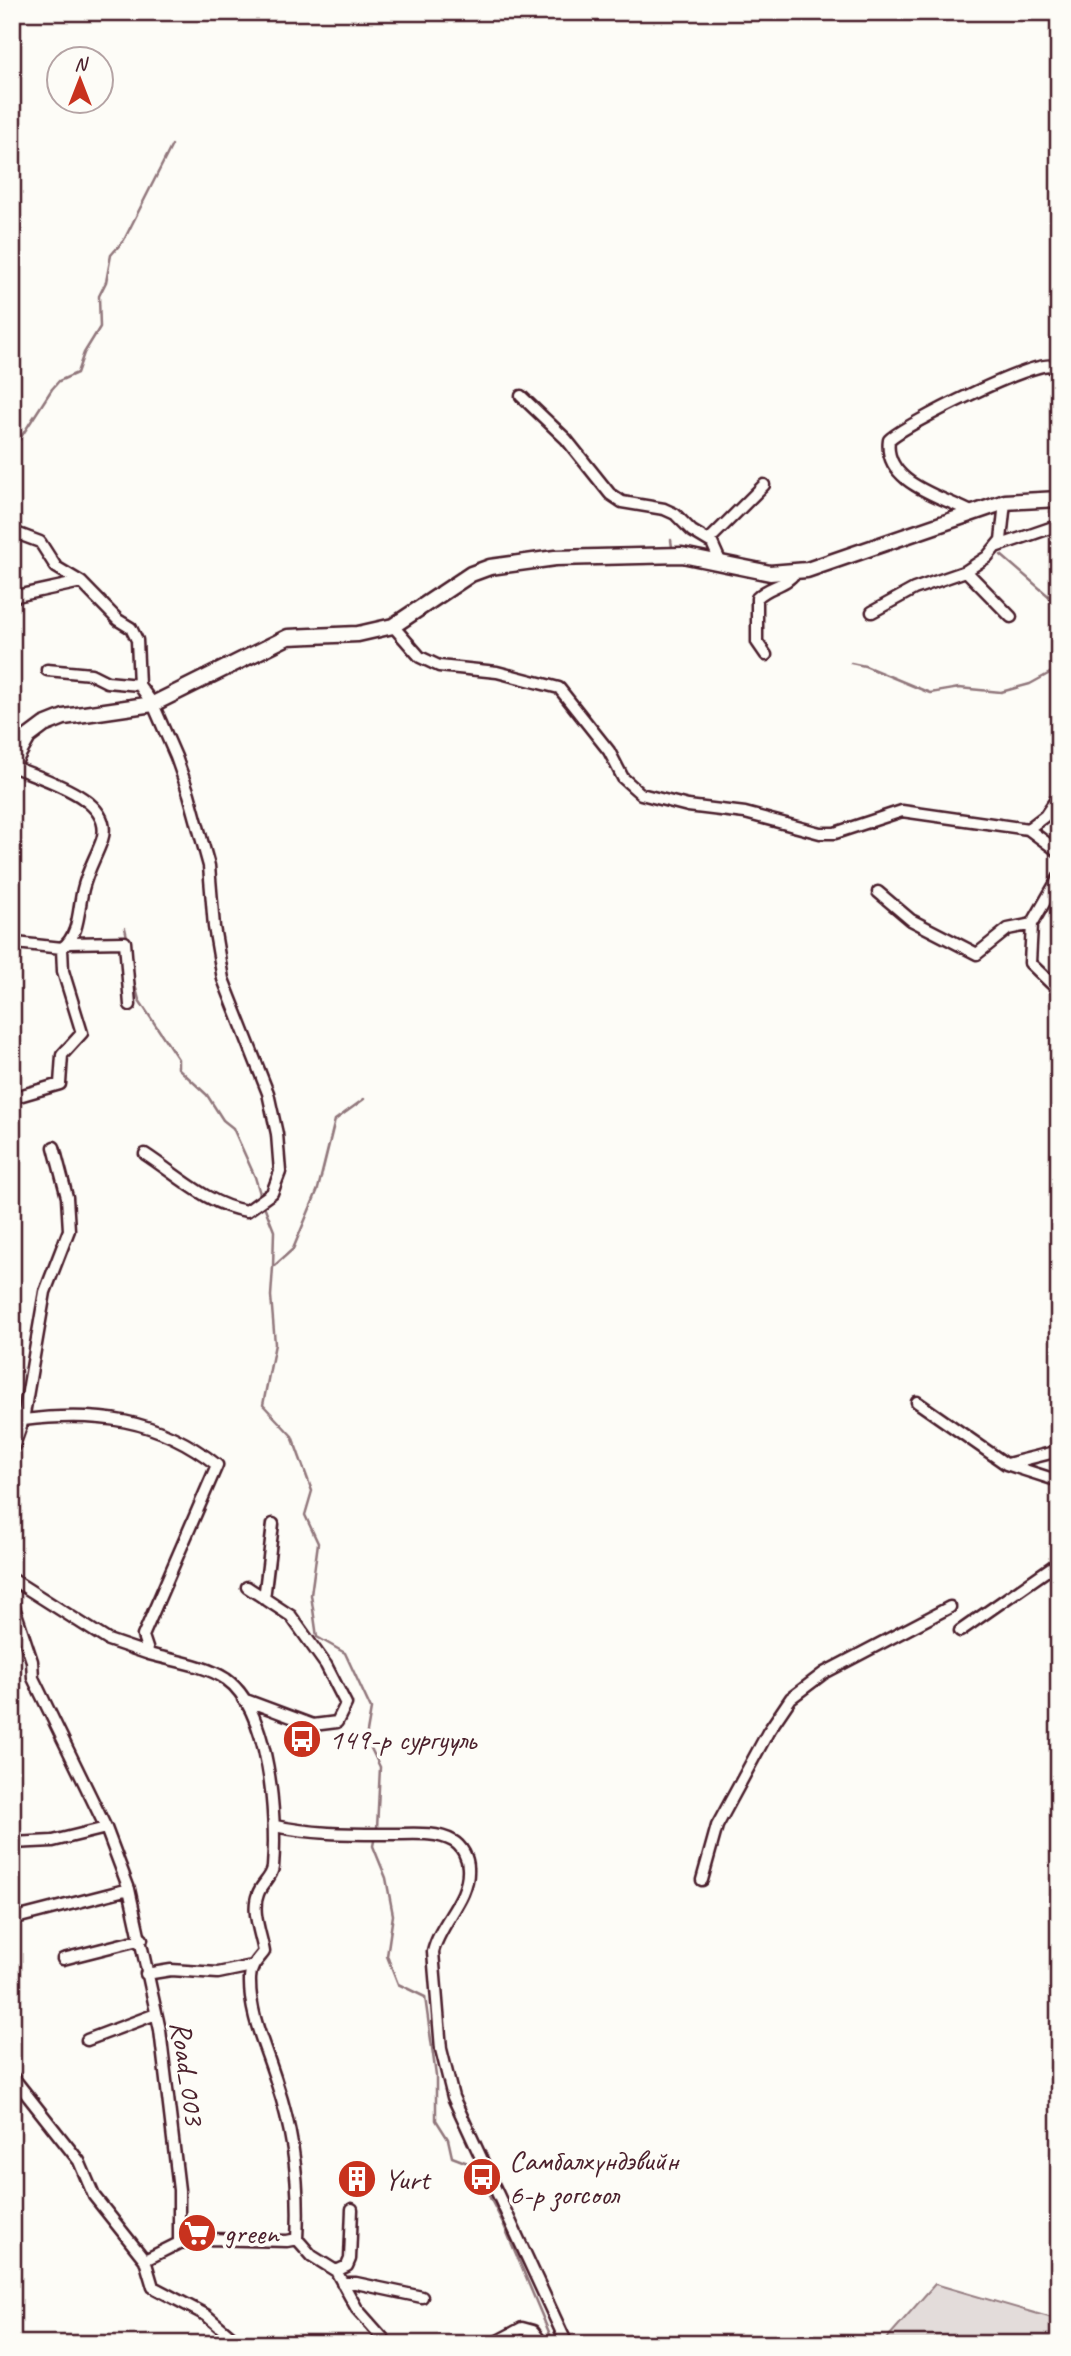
<svg xmlns="http://www.w3.org/2000/svg" width="1071" height="2356" font-family="Caveat,sans-serif">
<style>
.green{fill:#e3dcda;stroke:#967e82;stroke-width:2}
.lines{fill:none;stroke-linecap:round;stroke-linejoin:round}
.stream{stroke:#91777b;stroke-width:2.5}
.street-casing{stroke:#4a1f2b;stroke-width:15}
.secondary-casing{stroke:#4a1f2b;stroke-width:19}
.street{stroke:#fdfcf7;stroke-width:10}
.secondary{stroke:#fdfcf7;stroke-width:14}
.labels{text-anchor:middle;dominant-baseline:central;stroke-width:7;stroke-linejoin:round;paint-order:stroke}
.poi-label{font-size:30px;fill:#4a1f2b;stroke:#fdfcf7;text-anchor:start}
.street-label{font-size:30px;fill:#4a1f2b;stroke:#fdfcf7}
</style>
<rect width="100%" height="100%" fill="#fdfcf7"/>
<filter id="ink" filterUnits="userSpaceOnUse"><feTurbulence type="fractalNoise" baseFrequency=".0143" numOctaves="2"/><feDisplacementMap in="SourceGraphic" scale="14" xChannelSelector="R" yChannelSelector="G"/><feConvolveMatrix kernelMatrix="1 2 1 2 8 2 1 2 1" color-interpolation-filters="sRGB"/></filter>
<g filter="url(#ink)">
<!-- green -->
<path class="green" d="M 935,2284 L 1059,2320 L 1059,2344 L 882,2344 Z"/>
<g class="lines">
<!-- stream -->
<path class="stream" d="M 12,451 L 52,389 L 59,381 L 77,373 L 84,353 L 100,327 L 99,296 L 106,282 L 111,255 L 124,240 L 172,145
M 671,540 L 672,547
M 1001,555 L 1059,605
M 851,663 L 865,666 L 930,693 L 959,688 L 1001,692 L 1030,684 L 1059,668
M 125,928 L 128,941
M 131,969 L 139,1000 L 178,1059 L 178,1068 L 207,1095 L 223,1120 L 233,1128 L 255,1177 L 261,1197
M 364,1099 L 335,1120 L 318,1189 L 293,1249 L 273,1267 L 271,1296 L 275,1344 L 263,1405 L 292,1436 L 312,1491 L 305,1515 L 318,1543 L 311,1595 L 317,1637 L 345,1653 L 371,1709 L 366,1738 L 380,1767 L 377,1829
M 263,1203 L 274,1231 L 273,1267
M 375,1836 L 373,1846 L 386,1878 L 393,1915 L 387,1956 L 398,1984 L 425,1997 L 436,2076 L 436,2120 L 448,2139 L 452,2157 L 473,2165 L 503,2223 L 554,2344"/>
<!-- street casing -->
<g class="street-casing">
<path id="street" d="M 521,396 L 566,439 L 610,494 L 622,502 L 664,509 L 675,514 L 692,531 L 712,543 L 720,561
M 971,512 C 941,496 883,483 889,440 C 905,424 1036,359 1052,366 L 1059,378
M 16,533 L 40,542 L 56,567 L 81,582
M 709,540 L 764,485
M 998,546 L 1059,525
M 966,571 L 1011,617
M 12,597 L 81,582 L 118,620 L 131,628 L 137,640 L 139,685 L 153,704 L 176,757 L 189,794 L 209,866 L 214,927 L 223,979 L 268,1093 L 277,1134 L 280,1172 L 272,1193 L 247,1211 C 209,1206 176,1174 145,1154
M 872,612 L 914,589 L 966,571 L 987,557 L 1001,540 L 1005,502
M 393,626 L 420,657 L 439,666 L 497,672 L 559,688 L 609,751 L 623,778 L 641,794 L 688,806 L 745,813 L 820,833 L 835,833 L 902,811 L 1028,829 L 1059,852
M 766,655 L 757,642 L 757,598 C 769,585 786,587 796,571
M 47,670 L 91,674 L 107,682 L 139,685
M 12,766 C 41,779 116,798 102,840 C 96,857 88,869 83,889 C 78,909 80,935 62,948 L 63,971 L 82,1033 L 62,1055 L 60,1084 L 12,1098
M 1028,829 L 1045,816 L 1059,795
M 878,892 L 911,920 L 977,954 L 1008,929 L 1032,924 L 1059,877
M 1032,924 L 1030,963 L 1059,991
M 16,943 L 62,948
M 69,943 L 125,942 L 130,1005
M 917,1402 L 1006,1464 L 1059,1481
M 23,1420 L 45,1292 L 69,1230 L 67,1197 L 54,1147
M 12,1451 L 23,1420 C 96,1411 158,1418 217,1465 L 143,1636 L 149,1654 C 174,1661 205,1665 226,1679 C 270,1710 277,1818 273,1867 C 272,1878 261,1884 258,1894 C 251,1911 261,1934 264,1952 C 257,1961 250,1967 250,1979 C 249,2016 267,2050 277,2084 C 294,2135 300,2186 297,2239 L 287,2241 L 209,2239 L 179,2243
M 1007,1464 L 1059,1451
M 12,1579 L 108,1640 L 149,1654
M 264,1599 L 273,1524
M 12,1601 L 32,1661 L 33,1678 L 106,1828 L 129,1889 L 160,2030 L 179,2190 L 179,2243 L 145,2260
M 960,1631 L 1059,1562
M 243,1699 L 313,1725 L 337,1722 L 346,1704 L 326,1665 L 291,1616 L 247,1587
M 275,1826 C 311,1834 346,1834 383,1834 C 404,1835 434,1830 453,1841 C 462,1846 468,1858 468,1868 C 470,1899 440,1922 433,1952 L 441,2049 L 453,2097 L 567,2344
M 12,1843 L 53,1841 L 106,1828
M 702,1880 L 717,1826 L 768,1732 L 791,1698 L 824,1673 L 950,1607
M 12,1919 L 129,1889
M 63,1959 L 142,1939
M 146,1974 L 171,1970 L 218,1973 L 252,1966
M 87,2040 L 156,2014
M 12,2076 L 79,2161 L 94,2196 L 145,2260 L 153,2287 L 206,2315 L 240,2344
M 297,2239 L 312,2256 L 336,2271 L 357,2309 L 388,2344
M 336,2271 L 347,2266 L 350,2259 L 352,2209
M 342,2283 L 356,2283 L 422,2297
M 492,2344 L 522,2328 L 533,2331 L 543,2344"/>
</g>
<!-- secondary casing -->
<g class="secondary-casing">
<path id="secondary" d="M 12,765 L 28,737 L 44,725 L 64,717 L 153,704 L 288,637 L 358,634 L 393,626 L 471,574 L 490,567 L 555,558 L 682,555 L 770,573 L 807,570 L 1005,502 L 1059,499"/>
</g>
<!-- street -->
<use href="#street" class="street"/>
<!-- secondary -->
<use href="#secondary" class="secondary"/>
</g>
</g>
<!-- icons -->
<defs>
<g id="bus-disc" transform="scale(2.0125)"><circle r="9.5" fill="#c8321e" stroke="#fdfcf7"/><path d="M-5-6H5V4H4V6H2V4H-2V6H-4V4H-5ZM-3.5-4V0h7V-4ZM-3.5 1.2v1.5H-2V1.2ZM2 1.2v1.5H3.5V1.2Z" fill="#fff"/></g>
<g id="building-disc" transform="scale(2.0125)"><circle r="9.5" fill="#c8321e" stroke="#fdfcf7"/><path d="M-4-6H4V6H1V3H-1V6H-4ZM-2.5-4.3h1.7v1.8h-1.7ZM.8-4.3h1.7v1.8H.8ZM-2.5-1h1.7V.8h-1.7ZM.8-1h1.7V.8H.8Z" fill="#fff"/></g>
<g id="supermarket-disc" transform="scale(2.0125)"><circle r="9.5" fill="#c8321e" stroke="#fdfcf7"/><path d="M-6-5.5h2.5l.6 2H6L4.5 2H-2.5L-4.4-4H-6ZM-1.5 3.2a1.3 1.3 0 1 0 .1 0ZM3 3.2a1.3 1.3 0 1 0 .1 0Z" fill="#fff"/></g>
</defs>
<g fill-rule="evenodd">
<use href="#bus-disc" x="302" y="1739"/>
<use href="#bus-disc" x="482" y="2177"/>
<use href="#building-disc" x="357" y="2179"/>
<use href="#supermarket-disc" x="197" y="2233"/>
</g>
<g class="labels">
<!-- poi labels -->
<g class="poi-label">
<text x="329" y="1739">149-р сургууль</text>
<text x="509" y="2160">Самбалхүндэвийн<tspan x="509" dy="34">6-р зогсоол</tspan></text>
<text x="384" y="2179">Yurt</text>
<text x="224" y="2233">green</text>
</g>
<!-- street labels -->
<g class="street-label">
<text transform="translate(188 2073) rotate(82)">Road_003</text>
</g>
</g>
<!-- margin -->
<rect width="1071" height="2356" fill="none" stroke="#fdfcf7" stroke-width="42"/>
<rect x="21" y="21" width="1029" height="2314" fill="none" stroke="#4a1f2b" stroke-width="2.5" filter="url(#ink)"/>
<!-- north arrow -->
<g transform="translate(80 80)"><circle r="33" fill="#fdfcf7" stroke="#b5a4a5" stroke-width="2"/>
<path d="M0-5L12 26L0 18L-12 26Z" fill="#c8321e"/>
<text y="-10" font-size="19" font-weight="bold" text-anchor="middle" fill="#4a1f2b">N</text>
</g>
</svg>
